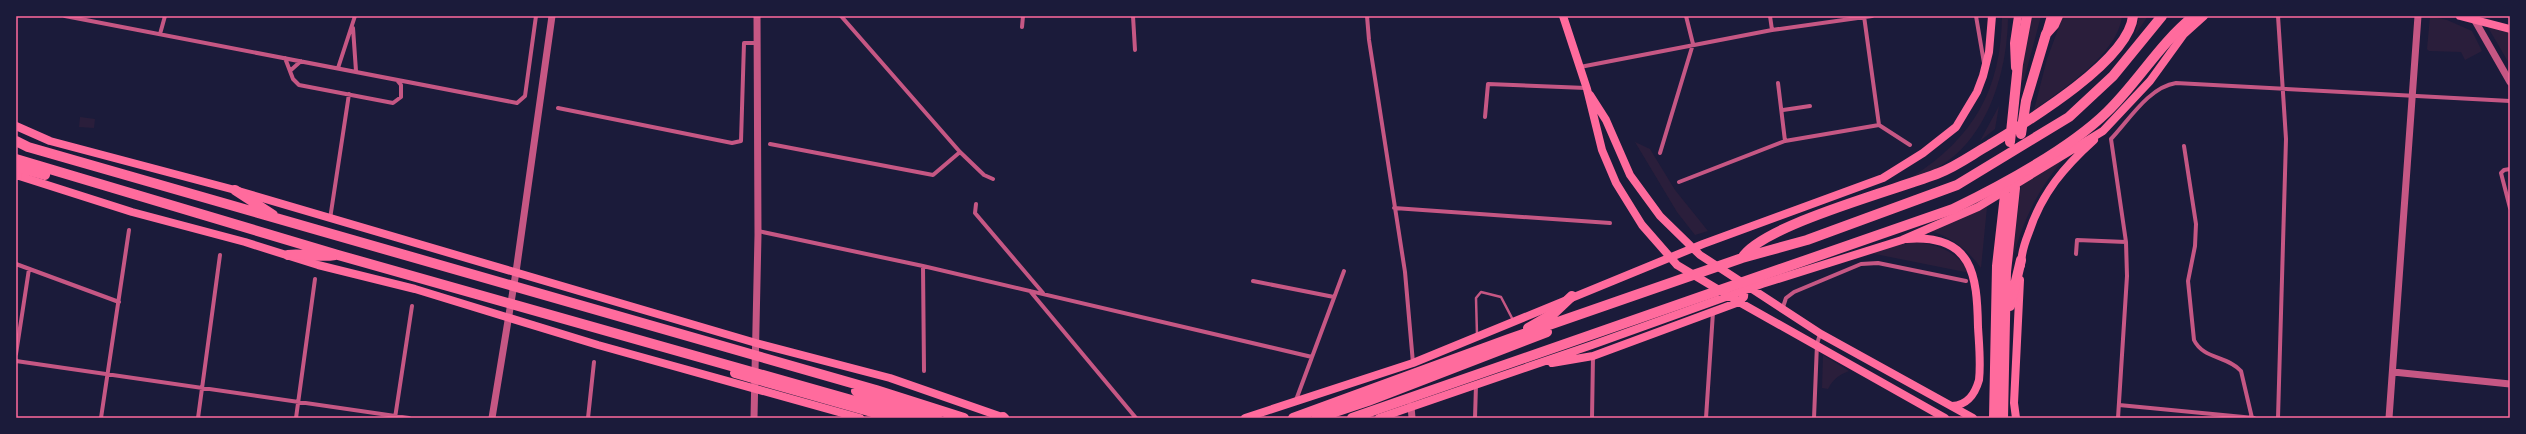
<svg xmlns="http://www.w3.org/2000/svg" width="2526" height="434" font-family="'Work Sans',sans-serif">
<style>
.green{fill:#2a1e3b}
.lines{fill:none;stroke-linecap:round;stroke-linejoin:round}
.service{stroke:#c65784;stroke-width:2.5}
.minor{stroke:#c65784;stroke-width:4}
.tertiary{stroke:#c65784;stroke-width:7}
.secondary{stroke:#ff6b9d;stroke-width:8}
.primary{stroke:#ff6b9d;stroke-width:8}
.motorway{stroke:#ff6b9d;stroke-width:10}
.neatline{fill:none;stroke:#ff6b9d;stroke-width:1.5}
</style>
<rect width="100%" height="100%" fill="#1b1b3a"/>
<!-- green -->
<path class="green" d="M 2002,16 L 2014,16 L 2013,19 L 2008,19 C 2007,73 1987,142 1935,169 C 1928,172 1919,174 1912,177 C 1974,137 2001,90 2002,16 Z
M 2032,16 L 2041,16 L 2024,80 L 2021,80 L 2026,42 Z
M 2063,16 L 2122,16 C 2118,54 2063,89 2034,110 L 2047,59 Z
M 2139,16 L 2148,16 L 2135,35 Z
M 2430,16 L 2447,20 L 2472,31 L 2482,51 L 2465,60 L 2461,52 L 2429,51 L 2427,49 Z
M 2486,24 L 2510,31 L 2510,65 Z
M 1999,106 L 1995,129 L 1980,141 Z
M 80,117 L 95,119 L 94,128 L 79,127 Z
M 1635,142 L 1650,149 L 1675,190 L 1708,231 L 1695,235 L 1677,212 Z
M 2069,153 C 2039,186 2020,224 2011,268 L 2021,185 Z
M 1987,207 L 1981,268 C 1967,249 1951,237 1928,230 Z
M 1904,241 C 1932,243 1954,247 1970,273 L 1870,253 Z
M 1823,355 L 1849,371 C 1839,375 1833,379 1828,389 L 1822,388 Z"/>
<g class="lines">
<!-- service -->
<path class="service" d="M 1477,335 L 1476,298 L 1481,292 L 1501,297 L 1513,320"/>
<!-- minor -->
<path class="minor" d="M 65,16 L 517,103 L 525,96 L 536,16
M 841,16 L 960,152 L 984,175 L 993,179
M 1133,16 L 1135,50
M 1367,16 L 1369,40 L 1405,272 L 1413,363
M 1770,16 L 1772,30
M 1864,16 L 1879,125 L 1910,145
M 1976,16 L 1984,63
M 2278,16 L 2286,139 L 2278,418
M 1022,27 L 1023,16
M 353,28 L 356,71
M 160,34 L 165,16
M 285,58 L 293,79 L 299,85 L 393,103 L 401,97 L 401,85 L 397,80
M 1580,67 L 1772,30 L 1872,16
M 338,68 L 355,16
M 291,70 L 301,61
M 1778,83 L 1785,141
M 558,108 L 732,143 L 741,141 L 744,43 L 758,43
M 1783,110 L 1810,106
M 1485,117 L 1488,84 L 1586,88
M 770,144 L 933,175 L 960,152
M 2184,146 L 2196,224 L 2195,246 L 2188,281 L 2194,340 C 2203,359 2228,356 2241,371 L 2252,418
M 1660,153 L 1693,44 L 1686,16
M 2510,169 L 2504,170 L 2501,173 L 2510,208
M 1679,182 L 1785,141 L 1879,125
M 976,204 L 975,213 L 1043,293
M 1394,208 L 1610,223
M 330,219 L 349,94
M 758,231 L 923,266 L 1312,357
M 2076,254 L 2077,240 L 2126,242
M 16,264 L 119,302
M 923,266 L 924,371
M 1253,281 L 1334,297
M 1030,291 L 1136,418
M 1782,310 L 1786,298 L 1794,292 L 1861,264 L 1878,263 L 1966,281
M 16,354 L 29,269
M 16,361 L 409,418
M 1296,400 L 1344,271
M 2119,405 L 2254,418
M 101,418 L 129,230
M 198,418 L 220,255
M 296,418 L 315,279
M 395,418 L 412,306
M 588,418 L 594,362
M 1475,418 L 1476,385
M 1592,418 L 1593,356
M 1706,418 L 1713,312
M 1814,418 L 1817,344 L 1820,334
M 2118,418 L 2127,276 L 2126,242 L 2111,139 C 2129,120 2149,87 2176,83 L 2510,101"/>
<!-- tertiary -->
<path class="tertiary" d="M 2474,19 L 2510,82
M 2393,372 L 2510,384
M 1411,406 L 1412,418
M 492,418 L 516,272 L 552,16
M 754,418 L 758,235 L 757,16
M 2389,418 L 2418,16"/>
<!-- secondary -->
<path class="secondary" d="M 1563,16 L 1587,89 L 1602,150 L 1616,183 L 1642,225 L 1677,265 L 1739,302 L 1945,418
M 2460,16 L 2510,29
M 2046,33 L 2051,16
M 2015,67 L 2014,43 L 2018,16
M 1590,95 L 1606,120 L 1630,175 L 1660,216 L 1700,255 L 1821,334 L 1973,418
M 16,126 L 50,141 L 235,190 L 756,343 L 890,378 L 1005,418
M 16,175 L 132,212 L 245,242 L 318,265 L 415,289 L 598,345 L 860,418
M 1907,239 C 1973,234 1977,275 1978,327 C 1979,344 1981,363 1979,380 C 1975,394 1968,405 1952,406
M 2021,265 C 2021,253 2025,242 2029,232 C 2042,193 2064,167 2094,140
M 1552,363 L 1593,356 L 1739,302 L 1744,297 L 1745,285
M 1245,418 L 1413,363 L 1703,244 L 1883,178 L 1923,153 L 1956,127 L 1977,92 L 1983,76 L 1989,52 L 1992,16
M 1379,418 L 1592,345 L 1762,284 L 1902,240 L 1978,207 L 2103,131 L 2150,81 L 2184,34 L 2204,16
M 2016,418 L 2014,403 L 2020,280"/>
<!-- primary -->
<path class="primary" d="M 16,176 L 18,176"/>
<!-- motorway -->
<path class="motorway" d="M 2021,134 L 2026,101 L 2046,34 L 2054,25 L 2058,16
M 16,141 L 28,147 L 876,390 L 964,418
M 2010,142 L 2018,64 L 2027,16
M 16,159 L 338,255 L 915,418
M 16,167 L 45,175
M 235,190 L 273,215
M 288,255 C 304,253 319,258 335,255
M 1742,258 C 1761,225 1899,189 1939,173 C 1957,166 1973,154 1989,145 C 2025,123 2129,61 2133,16
M 2010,306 L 2021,260
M 1528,328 L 1554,313 L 1572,296
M 735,373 L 893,418
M 856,391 L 937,418
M 1003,417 L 1004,418
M 1293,418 L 1509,339 L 1742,258 L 1807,240 L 1957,185 L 2069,117 L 2113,76 L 2162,16
M 1317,418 L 1368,401 L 1547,332
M 1352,418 L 1953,209 C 2002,185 2068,150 2107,112 C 2138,82 2160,43 2194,16
M 1994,418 L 1997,266 L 2005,195
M 2003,418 L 2006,272 L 2015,188"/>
</g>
<!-- border -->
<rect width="2526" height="434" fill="none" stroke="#1b1b3a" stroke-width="34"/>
<rect x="17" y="17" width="2492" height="400" class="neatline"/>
</svg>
